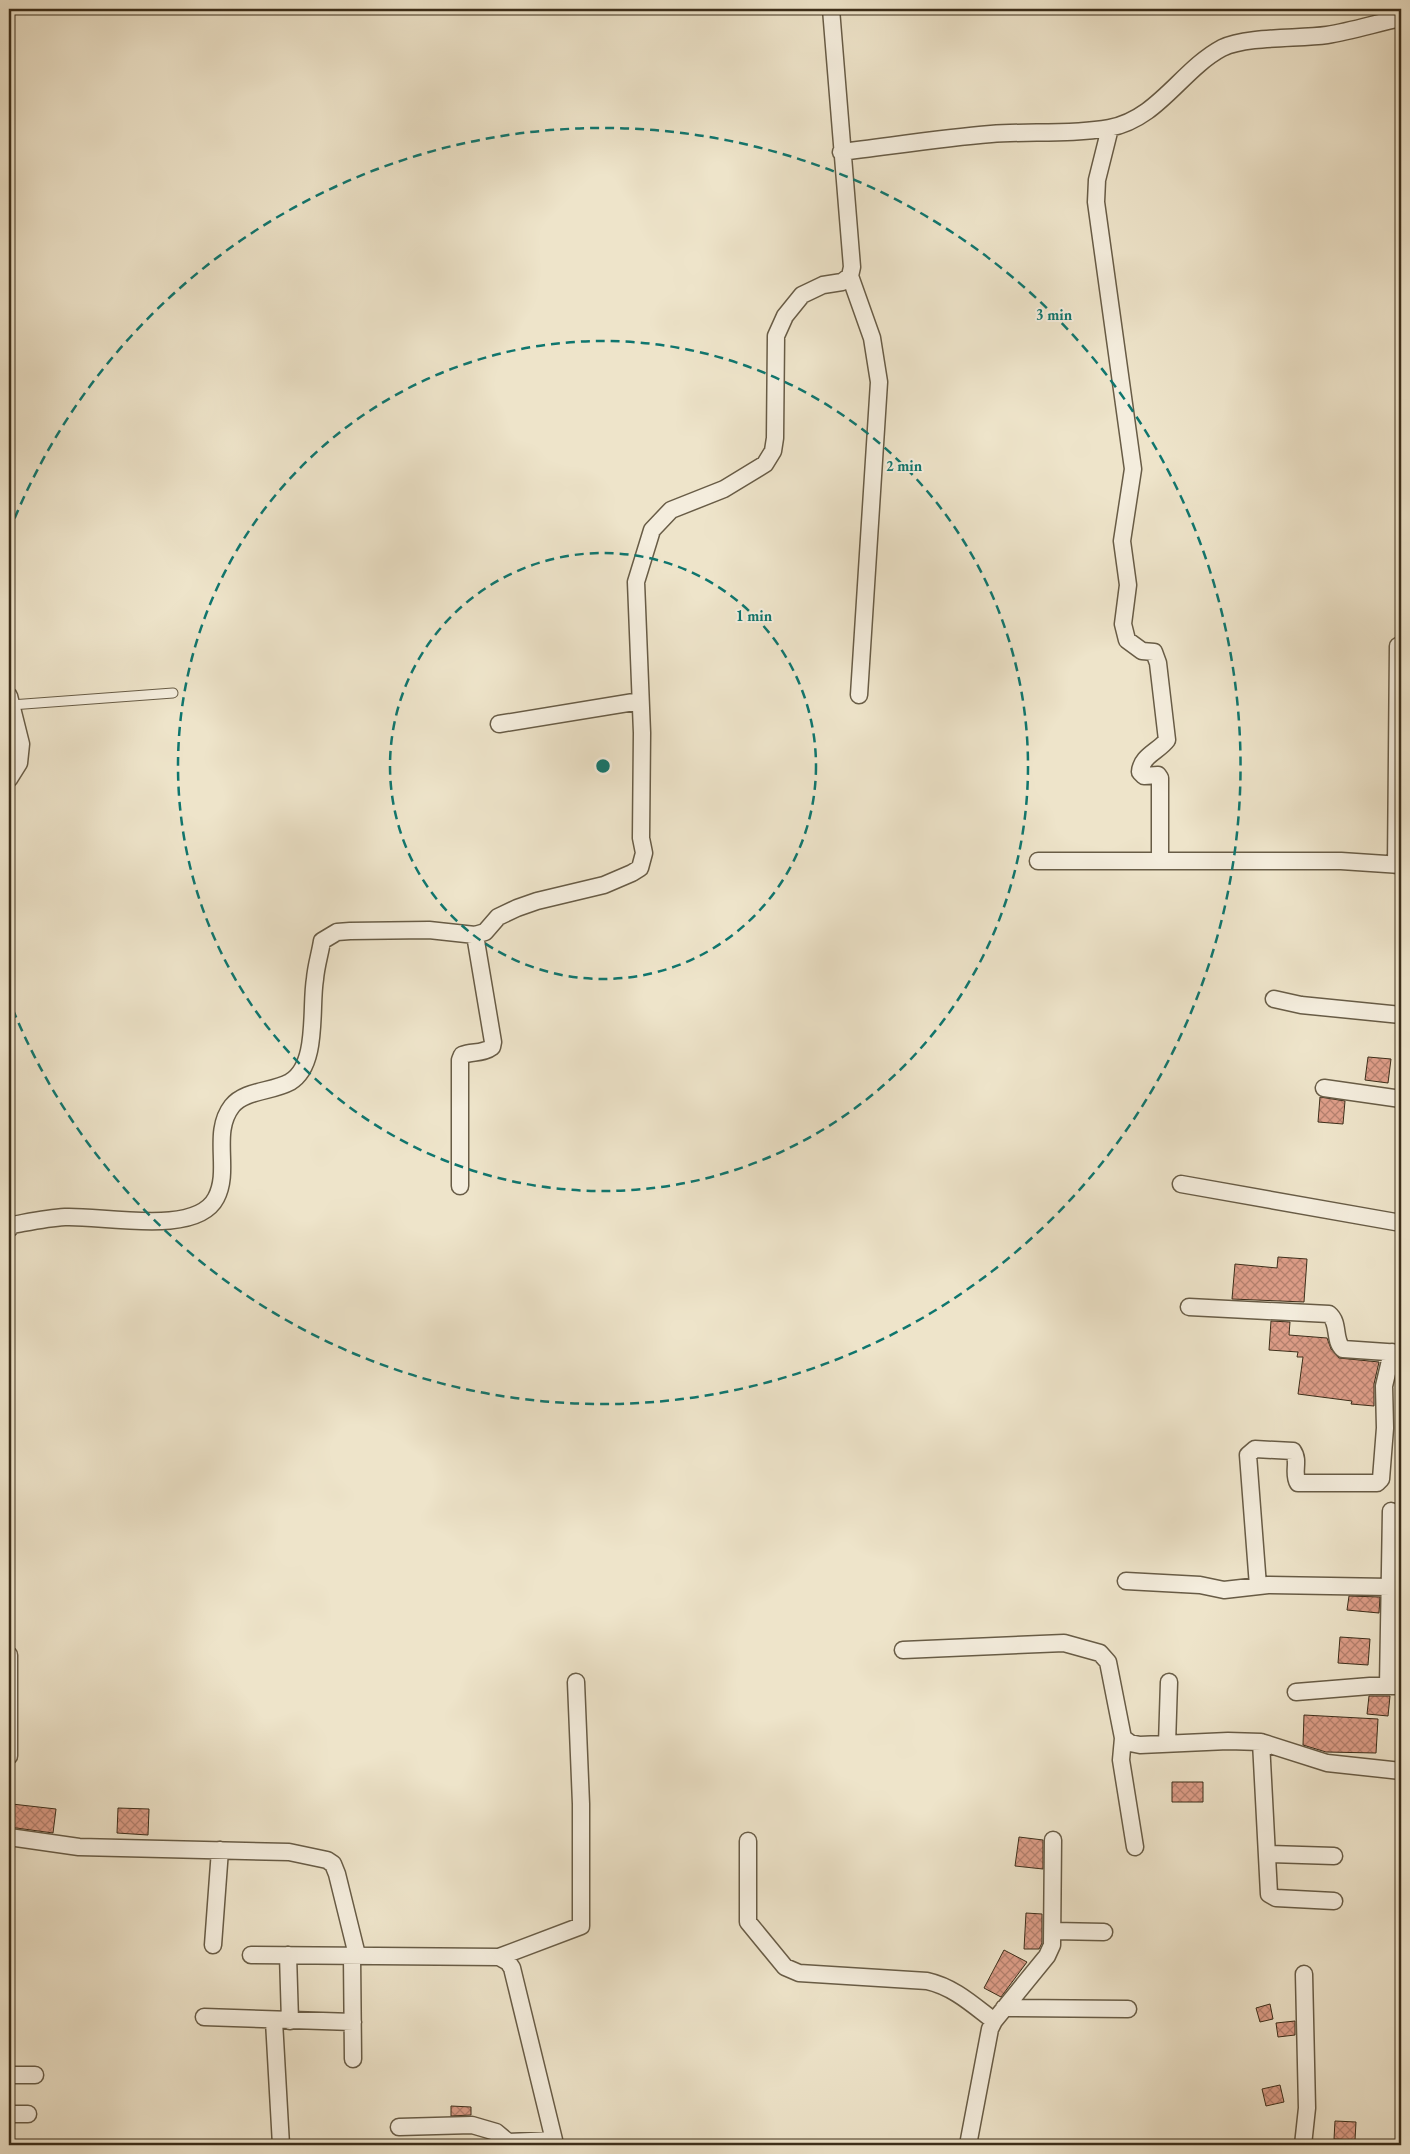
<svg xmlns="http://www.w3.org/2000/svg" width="1410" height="2154" font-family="'EB Garamond',serif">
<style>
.building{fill:url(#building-cross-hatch);stroke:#3c2e1a}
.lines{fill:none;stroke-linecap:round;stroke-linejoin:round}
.lane-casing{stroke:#685c46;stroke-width:11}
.street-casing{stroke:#685c46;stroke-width:19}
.lane{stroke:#f4eddd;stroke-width:9}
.street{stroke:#f4eddd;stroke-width:16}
.ring{fill:none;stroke:#0f766e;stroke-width:2.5;stroke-dasharray:9 6}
.centre{fill:#0f766e;stroke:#f4eddd;stroke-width:2.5}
.ring-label{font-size:15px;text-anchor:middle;font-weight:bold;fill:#0f766e;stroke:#f4eddd;stroke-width:4;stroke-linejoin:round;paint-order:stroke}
</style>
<defs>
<pattern id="building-cross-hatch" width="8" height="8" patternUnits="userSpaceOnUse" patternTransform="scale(1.25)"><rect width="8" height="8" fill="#dd9d88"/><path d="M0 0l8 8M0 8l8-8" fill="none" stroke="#b4806e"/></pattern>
</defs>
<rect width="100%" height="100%" fill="#eee4ca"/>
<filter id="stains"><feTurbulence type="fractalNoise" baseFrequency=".004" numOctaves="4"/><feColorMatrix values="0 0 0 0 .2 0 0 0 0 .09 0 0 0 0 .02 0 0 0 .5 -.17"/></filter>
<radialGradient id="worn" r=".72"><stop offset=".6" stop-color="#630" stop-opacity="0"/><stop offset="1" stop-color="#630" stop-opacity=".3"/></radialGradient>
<!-- building -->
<path class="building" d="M 1368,1057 L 1391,1059 L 1388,1083 L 1365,1080 Z
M 1320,1097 L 1345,1101 L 1343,1124 L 1318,1122 Z
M 1278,1257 L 1307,1259 L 1304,1302 L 1232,1299 L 1235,1264 L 1277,1268 Z
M 1271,1321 L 1290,1322 L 1289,1335 L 1327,1338 L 1331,1349 L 1339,1358 L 1379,1362 L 1374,1384 L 1374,1406 L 1351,1404 L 1352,1401 L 1298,1394 L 1303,1357 L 1297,1357 L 1298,1352 L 1269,1350 Z
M 1349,1596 L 1380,1597 L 1379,1613 L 1347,1610 Z
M 1340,1637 L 1370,1639 L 1368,1665 L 1338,1663 Z
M 1369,1696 L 1390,1696 L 1388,1716 L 1367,1714 Z
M 1304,1715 L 1378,1719 L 1376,1753 L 1326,1752 L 1303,1745 Z
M 1172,1782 L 1203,1782 L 1203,1802 L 1172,1802 Z
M 12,1804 L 56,1809 L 53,1833 L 9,1827 Z
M 118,1808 L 149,1809 L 148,1835 L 117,1833 Z
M 1019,1837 L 1043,1840 L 1043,1869 L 1015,1866 Z
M 1026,1913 L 1042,1914 L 1042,1943 L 1039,1949 L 1024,1949 Z
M 1004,1950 L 1027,1962 L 1001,1997 L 984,1988 Z
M 1270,2004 L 1273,2019 L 1260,2022 L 1256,2008 Z
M 1295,2021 L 1295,2035 L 1278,2037 L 1276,2023 Z
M 1280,2085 L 1284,2102 L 1266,2106 L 1262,2089 Z
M 451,2106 L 471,2107 L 471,2115 L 451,2116 Z
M 1335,2121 L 1356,2122 L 1355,2140 L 1334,2139 Z"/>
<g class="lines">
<!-- lane casing -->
<g class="lane-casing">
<path id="lane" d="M 11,705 L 173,693"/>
</g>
<!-- street casing -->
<g class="street-casing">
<path id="street" d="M 1110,128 L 1097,180 L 1096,202 L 1133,469 L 1122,541 L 1128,585 L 1123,624 L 1127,640 L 1142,651 L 1154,652 L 1158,663 L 1167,740 C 1159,751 1141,756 1140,772 L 1144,776 L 1158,775 L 1160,778 L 1160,861
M 841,152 C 891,146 941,138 991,134 C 1030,131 1070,135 1109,128 C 1158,119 1181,70 1222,48 C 1247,36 1298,39 1327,35 C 1352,31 1377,23 1401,18
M 850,276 L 872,338 L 879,382 L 859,695
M 9,696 L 21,744 L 19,763 L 9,779
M 499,724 L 640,701
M 1038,861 L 1341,861 L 1401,865
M 1396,865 L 1398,646
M 1274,999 L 1301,1005 L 1401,1015
M 1324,1088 L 1401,1099
M 1181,1184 L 1401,1223
M 460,1186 L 460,1060 L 462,1055 C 472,1051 483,1054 492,1047 L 493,1042 L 475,935
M 9,1229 L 12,1225 C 29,1222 47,1218 65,1217 C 101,1215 196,1237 216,1198 C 231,1170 211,1133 232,1106 C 245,1090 272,1092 290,1082 C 319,1065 310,1007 315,979 C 316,966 320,954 322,941 L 337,932 L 350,931 L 429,930 L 475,935 L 485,932 L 498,917 L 517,908 L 537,901 L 604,885 L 632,873 L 640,868 L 644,853 L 641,838 L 642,733 L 636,582 L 652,530 L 671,510 L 724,489 L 765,464 L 773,451 L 775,438 L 776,336 L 785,316 L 802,295 L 823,285 L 842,282 L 850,276 L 852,267 L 831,9
M 1189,1307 L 1329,1314 C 1340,1323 1333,1340 1343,1349 L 1401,1353
M 1126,1581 L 1200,1585 L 1224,1590 L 1268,1585 L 1390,1587
M 1258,1586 L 1248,1455 L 1255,1449 L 1293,1451 C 1300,1461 1292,1473 1298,1483 L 1377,1483 L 1381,1479 L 1385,1428 L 1384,1386 L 1392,1352
M 903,1650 L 1064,1643 L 1100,1653 L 1108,1662 L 1123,1738 L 1130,1743 L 1140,1745 L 1228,1741 L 1261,1742 L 1327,1763 L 1401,1771
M 9,1655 L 9,1756
M 1388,1686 L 1391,1511
M 1296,1692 L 1370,1686 L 1401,1686
M 1123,1738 L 1121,1760 L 1135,1847
M 1261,1742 L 1269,1894 L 1276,1898 L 1334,1901
M 1167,1744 L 1169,1682
M 9,1837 L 79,1847 L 289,1852 L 327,1860 L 333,1864 L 337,1874 L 357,1955
M 748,1841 L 748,1922 L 785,1967 L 799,1973 L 927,1981 C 954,1987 973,2005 994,2021
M 1267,1854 L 1334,1856
M 1054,1931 L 1104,1932
M 213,1945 L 220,1850
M 251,1955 L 499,1957 L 508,1962 L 512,1968 L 554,2140
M 288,1955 L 290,2021
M 352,1956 L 353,2059
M 499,1957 L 581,1926 L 581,1804 L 576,1682
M 1004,2008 L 1128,2009
M 204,2017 L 353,2022
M 274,2021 L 281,2145
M 9,2075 L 35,2075
M 9,2114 L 28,2114
M 399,2127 L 472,2125 L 496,2132 L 508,2142 L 554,2140 L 555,2145
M 968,2145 L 990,2029 L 994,2021 L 1047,1956 L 1052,1945 L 1053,1840
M 1303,2145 L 1307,2108 L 1304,1974"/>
</g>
<!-- lane -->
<use href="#lane" class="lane"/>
<!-- street -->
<use href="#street" class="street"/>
</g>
<!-- distance rings -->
<g class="ring">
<circle cx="603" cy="766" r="213"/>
<circle cx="603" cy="766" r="425"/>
<path d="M9 532A638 638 0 1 1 9 1000"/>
</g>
<circle cx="603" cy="766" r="8" class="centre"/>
<g class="ring-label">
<text x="1054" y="320">3 min</text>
<text x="904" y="471">2 min</text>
<text x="754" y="621">1 min</text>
</g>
<!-- margin -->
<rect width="1410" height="2154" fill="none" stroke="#eee4ca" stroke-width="30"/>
<rect x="10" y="10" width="1390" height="2134" fill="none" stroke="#3c2e1a" stroke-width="2.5"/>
<rect x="15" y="15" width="1380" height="2124" fill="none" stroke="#3c2e1a"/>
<rect width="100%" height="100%" filter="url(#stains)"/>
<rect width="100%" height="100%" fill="url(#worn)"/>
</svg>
